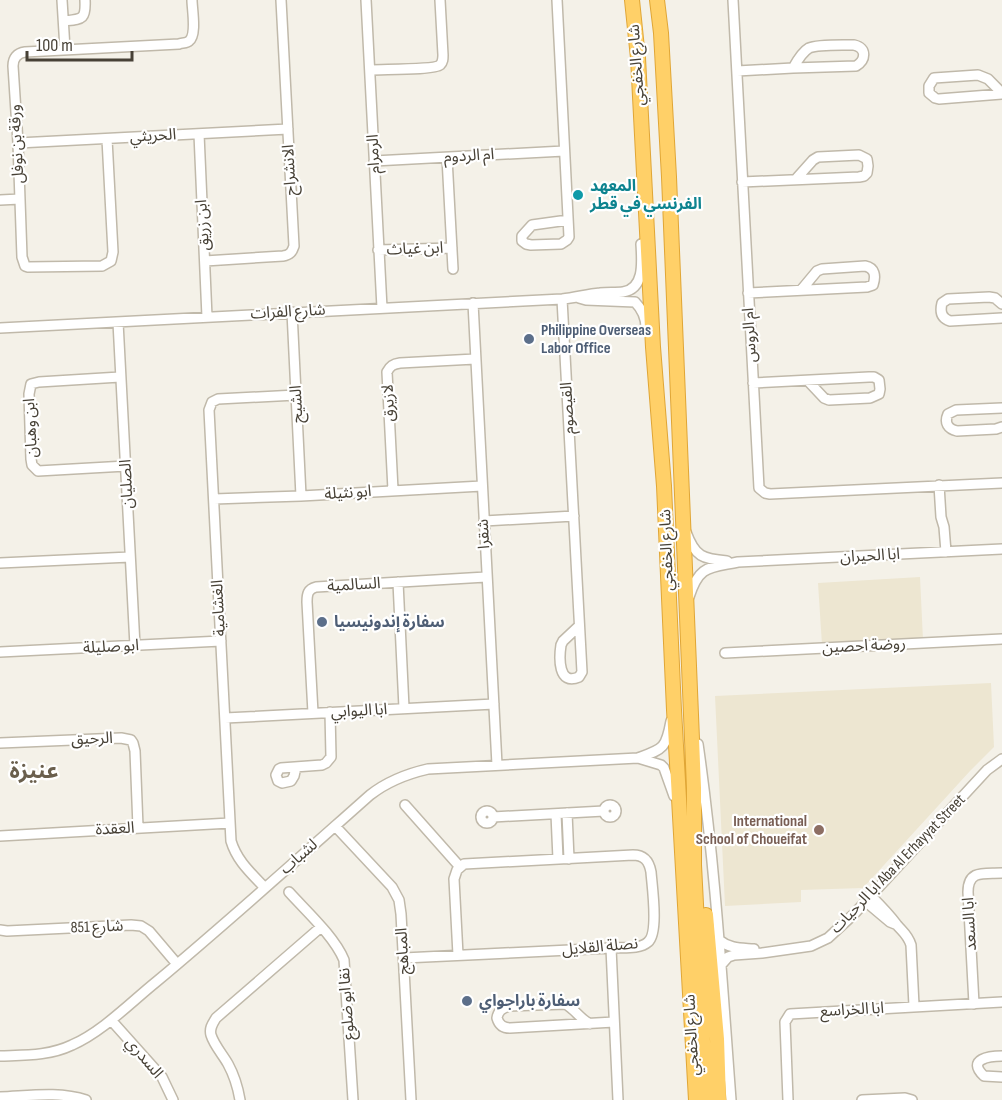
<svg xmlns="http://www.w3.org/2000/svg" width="1002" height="1100" font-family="'Sofia Sans Condensed','Noto Sans Arabic',sans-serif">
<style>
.education{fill:#ede6d1}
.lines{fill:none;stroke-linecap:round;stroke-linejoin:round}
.minor-casing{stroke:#c0b9aa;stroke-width:12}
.highway-casing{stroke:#e0a636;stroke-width:16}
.minor{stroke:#fff;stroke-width:9}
.highway{stroke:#ffd068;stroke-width:14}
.culture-dot{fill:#0f9aa8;stroke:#fff;stroke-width:2}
.service-dot{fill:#5c6f8a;stroke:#fff;stroke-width:2}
.education-dot{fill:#8d6e63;stroke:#fff;stroke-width:2}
.labels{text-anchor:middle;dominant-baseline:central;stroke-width:4.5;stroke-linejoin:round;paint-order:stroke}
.street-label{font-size:16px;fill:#474136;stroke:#fff}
.culture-label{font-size:16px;font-weight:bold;fill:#0d838f;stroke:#fff;text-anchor:start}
.service-label{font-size:16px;font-weight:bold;fill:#4e5e75;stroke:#fff;text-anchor:start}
.education-label{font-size:16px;font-weight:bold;fill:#785e54;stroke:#fff;text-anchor:end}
.district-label{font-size:22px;font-weight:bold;fill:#6a5f4d;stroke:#fff}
</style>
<rect width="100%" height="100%" fill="#f4f1e8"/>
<!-- education -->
<path class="education" d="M 920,577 L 923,640 L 822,645 L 818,583 Z
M 991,683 L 994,747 L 970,771 L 863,888 L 801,890 L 801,902 L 725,906 L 715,696 Z"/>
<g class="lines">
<!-- minor casing -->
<g class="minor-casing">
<path id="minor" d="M 62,0 L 65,49
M 366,0 L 382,308
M 557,0 L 569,237 L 567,240 L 561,244 L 531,245 L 526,244 L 522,241 L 522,236 L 532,225 L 568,220
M 733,0 L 759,488 L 765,493 L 770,494 L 1002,483
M 64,21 C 82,19 86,20 85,0
M 370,70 C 381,69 434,70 440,65 C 443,62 443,59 443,55 L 440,0
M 737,71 L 793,68 L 856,66 C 866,60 867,48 854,45 C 844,45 818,44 809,48 C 802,52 797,61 793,68
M 1002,93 L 988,79 L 978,75 L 934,78 L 929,86 L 929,93 L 935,98 L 939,99 L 1002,94
M 199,134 L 207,317
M 107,139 L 113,252 L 111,261 L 102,266 L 28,267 L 25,266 L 22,257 L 18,143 L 13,66 C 13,58 17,53 25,52 L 179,44 C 182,43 187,43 189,41 C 197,35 192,9 192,0
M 18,143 L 288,129
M 447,158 L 453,269
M 374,161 L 564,151
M 742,182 L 859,177 L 864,176 L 867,173 L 868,166 L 867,159 L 859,155 L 818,157 L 813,160 L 796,179
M 0,200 L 20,199
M 378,250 L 452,248
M 205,261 L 283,256 C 290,255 292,252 294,246 L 281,0
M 748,293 L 867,287 L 873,285 C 876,276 875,268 865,266 L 822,269 L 817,271 L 802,289
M 579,298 L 586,300 L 635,302 C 642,309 646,318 646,328
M 562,299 L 582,672 L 579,677 C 558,686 559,658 561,645 L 563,641 L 579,626
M 473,303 L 497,765
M 1002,304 L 995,298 L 989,297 L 948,299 L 942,303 C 940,311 941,318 950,321 L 1002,318
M 292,312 L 301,496
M 118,322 L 135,646
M 0,328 L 562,299 C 575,298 587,294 600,293 C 607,292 616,293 623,292 C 645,289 642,261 641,244
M 120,377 L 39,382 L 31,384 L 29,394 L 31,459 L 32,465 L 38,471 L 126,466
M 753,383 L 869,377 L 874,377 L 879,380 L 880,389 L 879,394 L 870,398 L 829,400 L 824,398 L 808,381
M 1002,408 L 956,410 L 948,414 C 944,423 948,429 957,431 L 996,429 L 1002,427
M 939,485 L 941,517 L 944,527 L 946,552
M 393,490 L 387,372 C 390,366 393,364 400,363 L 475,359
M 214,499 L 301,496 L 482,486
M 484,521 L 574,516
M 686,532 C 695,557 703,559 727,561
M 0,563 L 130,557
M 398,582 L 404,708
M 689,597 C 699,565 709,568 738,562 L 1002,549
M 0,652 L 221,641
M 725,653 L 1002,639
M 313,713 L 307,602 C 307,594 308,589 316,587 L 486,577
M 225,718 L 494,704
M 0,743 L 121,738 L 131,740 L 133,743 L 135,751 L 138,827
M 698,744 C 715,862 722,981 731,1100
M 638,758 L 661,765 L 664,768 L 674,796
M 296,767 L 294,776 L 291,781 L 282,783 L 278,781 L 276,775 L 279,769 L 281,768 L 322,765 L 326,763 L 331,757 L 330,712
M604 811a6 6 0 1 1 12 0a6 6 0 1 1-12 0Z
M 405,805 L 460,867
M481 817a6 6 0 1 1 12 0a6 6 0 1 1-12 0Z
M 567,813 L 569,859
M 556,814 L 558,859
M 493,817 L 604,811
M 335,826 L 392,887 L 399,900 L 401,914 L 411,1100
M 0,836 L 230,823
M 265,888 C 251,873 237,861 231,841 L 209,410 L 212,402 L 218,399 L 296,395
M 289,892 C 306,911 334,936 344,960 L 353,1100
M 870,895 C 880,905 889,914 897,925 C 903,932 908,935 911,945 L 914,1006
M 865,901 L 890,922 L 895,924
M 0,930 L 7,931 L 131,925 L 141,926 L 149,931 L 177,964
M 719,940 C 730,949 741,948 754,949
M 611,948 L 618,1100
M 404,958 L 611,948 C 622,947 639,950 648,942 C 659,933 652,886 651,872 C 649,861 644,855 633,855 L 464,864 L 457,870 L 454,879 L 458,955
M 721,965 L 728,957 L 734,955 L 762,953 L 811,946 L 828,938 L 854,914 L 987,770 L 1002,759
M 974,1004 L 968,892 C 968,869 985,874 1002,873
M 111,1020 L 162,1077 L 173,1100
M 590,1024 C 579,1018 575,1009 565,1004 L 509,1006 C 502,1008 498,1011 497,1018 C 499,1025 503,1028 510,1028 L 614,1022
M 0,1056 C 25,1055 49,1056 72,1045 C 102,1032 130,1003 156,982 C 229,921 299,858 370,795 C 388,781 406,774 428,769 L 638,758 C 663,749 666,749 671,721
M 1002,1056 C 990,1056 966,1059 984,1076 L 1002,1077
M 0,1097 C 28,1096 59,1091 86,1100
M 240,1100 C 238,1088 234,1075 228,1064 C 223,1055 214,1045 211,1035 C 209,1028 213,1023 216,1018 L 321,927
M 788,1100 L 785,1022 L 790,1014 L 1002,1002
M 862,1100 L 905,1098 L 912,1100"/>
</g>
<!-- highway casing -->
<g class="highway-casing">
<path id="highway" d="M 632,0 L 638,58 L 653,347 L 664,486 L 674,710 L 696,1100
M 657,0 L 661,33 L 669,177 L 694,788 L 694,865 L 706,1100
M 706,915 L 717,1039 L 719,1100"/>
</g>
<!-- minor -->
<use href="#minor" class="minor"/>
<!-- highway -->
<use href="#highway" class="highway"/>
</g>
<!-- markers -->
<circle class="culture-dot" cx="578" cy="195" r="6"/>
<g class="service-dot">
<circle cx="529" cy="339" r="6"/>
<circle cx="322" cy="622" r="6"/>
<circle cx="467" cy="1001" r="6"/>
</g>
<circle class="education-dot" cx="819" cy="830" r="6"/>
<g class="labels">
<!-- street labels -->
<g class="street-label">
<text transform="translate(637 65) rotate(-94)">شارع الخفجي</text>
<text transform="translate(153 136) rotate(-3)">الحريثي</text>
<text transform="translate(17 144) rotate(-93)">ورقة بن نوفل</text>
<text transform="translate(374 154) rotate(-93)">الرمرام</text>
<text transform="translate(469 156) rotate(-3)">ام الردوم</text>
<text transform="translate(290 170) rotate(-93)">الانشراح</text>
<text transform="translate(203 225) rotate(-93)">ابن زريق</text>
<text transform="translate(415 249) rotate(-2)">ابن غياث</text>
<text transform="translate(288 312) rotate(-3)">شارع الفرات</text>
<text transform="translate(750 335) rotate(-93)">ام الروس</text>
<text transform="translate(389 403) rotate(-93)">لازيرق</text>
<text transform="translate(297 404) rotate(-93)">الشيح</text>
<text transform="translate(568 408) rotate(-93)">القيصوم</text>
<text transform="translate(31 428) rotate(-93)">ابن وهبان</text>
<text transform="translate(127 484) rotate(-93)">الصليان</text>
<text transform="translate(348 493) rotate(-4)">ابو نثيلة</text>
<text transform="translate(484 534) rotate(-93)">شقرا</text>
<text transform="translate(667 550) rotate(-92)">شارع الخفجي</text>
<text transform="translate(870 556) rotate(-3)">ابا الحيران</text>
<text transform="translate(354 585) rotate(-3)">السالمية</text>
<text transform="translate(219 608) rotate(-93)">الغشامية</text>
<text transform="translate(864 646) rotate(-3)">روضة احصين</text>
<text transform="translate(111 647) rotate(-3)">ابو صليلة</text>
<text transform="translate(359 711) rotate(-3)">ابا اليوابي</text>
<text transform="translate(92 739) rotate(-2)">الرحيق</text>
<text transform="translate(115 829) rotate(-3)">العقدة</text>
<text transform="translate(299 857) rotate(-41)">لشباب</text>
<text transform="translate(898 864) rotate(-46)">ابا الرحيات Aba Al Erhayyat Street</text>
<text transform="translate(970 924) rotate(-93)">ابا السعد</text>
<text transform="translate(97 927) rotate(-2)">شارع 851</text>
<text transform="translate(600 947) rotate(-5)">نصلة القلايل</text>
<text transform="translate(403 951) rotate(-93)">المباهج</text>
<text transform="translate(347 1004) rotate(-94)">نقا ابو ضلوع</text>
<text transform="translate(852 1010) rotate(-3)">ابا الخراسع</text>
<text transform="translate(692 1035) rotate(-93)">شارع الخفجي</text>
<text transform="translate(144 1058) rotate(50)">السدري</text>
</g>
<!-- culture labels -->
<g class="culture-label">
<text x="590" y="186">المعهد<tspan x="590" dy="18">الفرنسي في قطر</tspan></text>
</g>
<!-- service labels -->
<g class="service-label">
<text x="541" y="330">Philippine Overseas<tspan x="541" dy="18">Labor Office</tspan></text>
<text x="334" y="622">سفارة إندونيسيا</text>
<text x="479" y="1001">سفارة باراجواي</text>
</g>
<!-- education labels -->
<g class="education-label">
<text x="807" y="821">International<tspan x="807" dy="18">School of Choueifat</tspan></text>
</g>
<!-- district labels -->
<g class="district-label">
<text x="34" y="771">عنيزة</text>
</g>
</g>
<!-- scale -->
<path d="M27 51v9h105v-9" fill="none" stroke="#474136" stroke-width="3"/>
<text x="36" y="51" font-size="18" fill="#474136" stroke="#ffffff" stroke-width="4.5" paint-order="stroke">100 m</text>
</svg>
